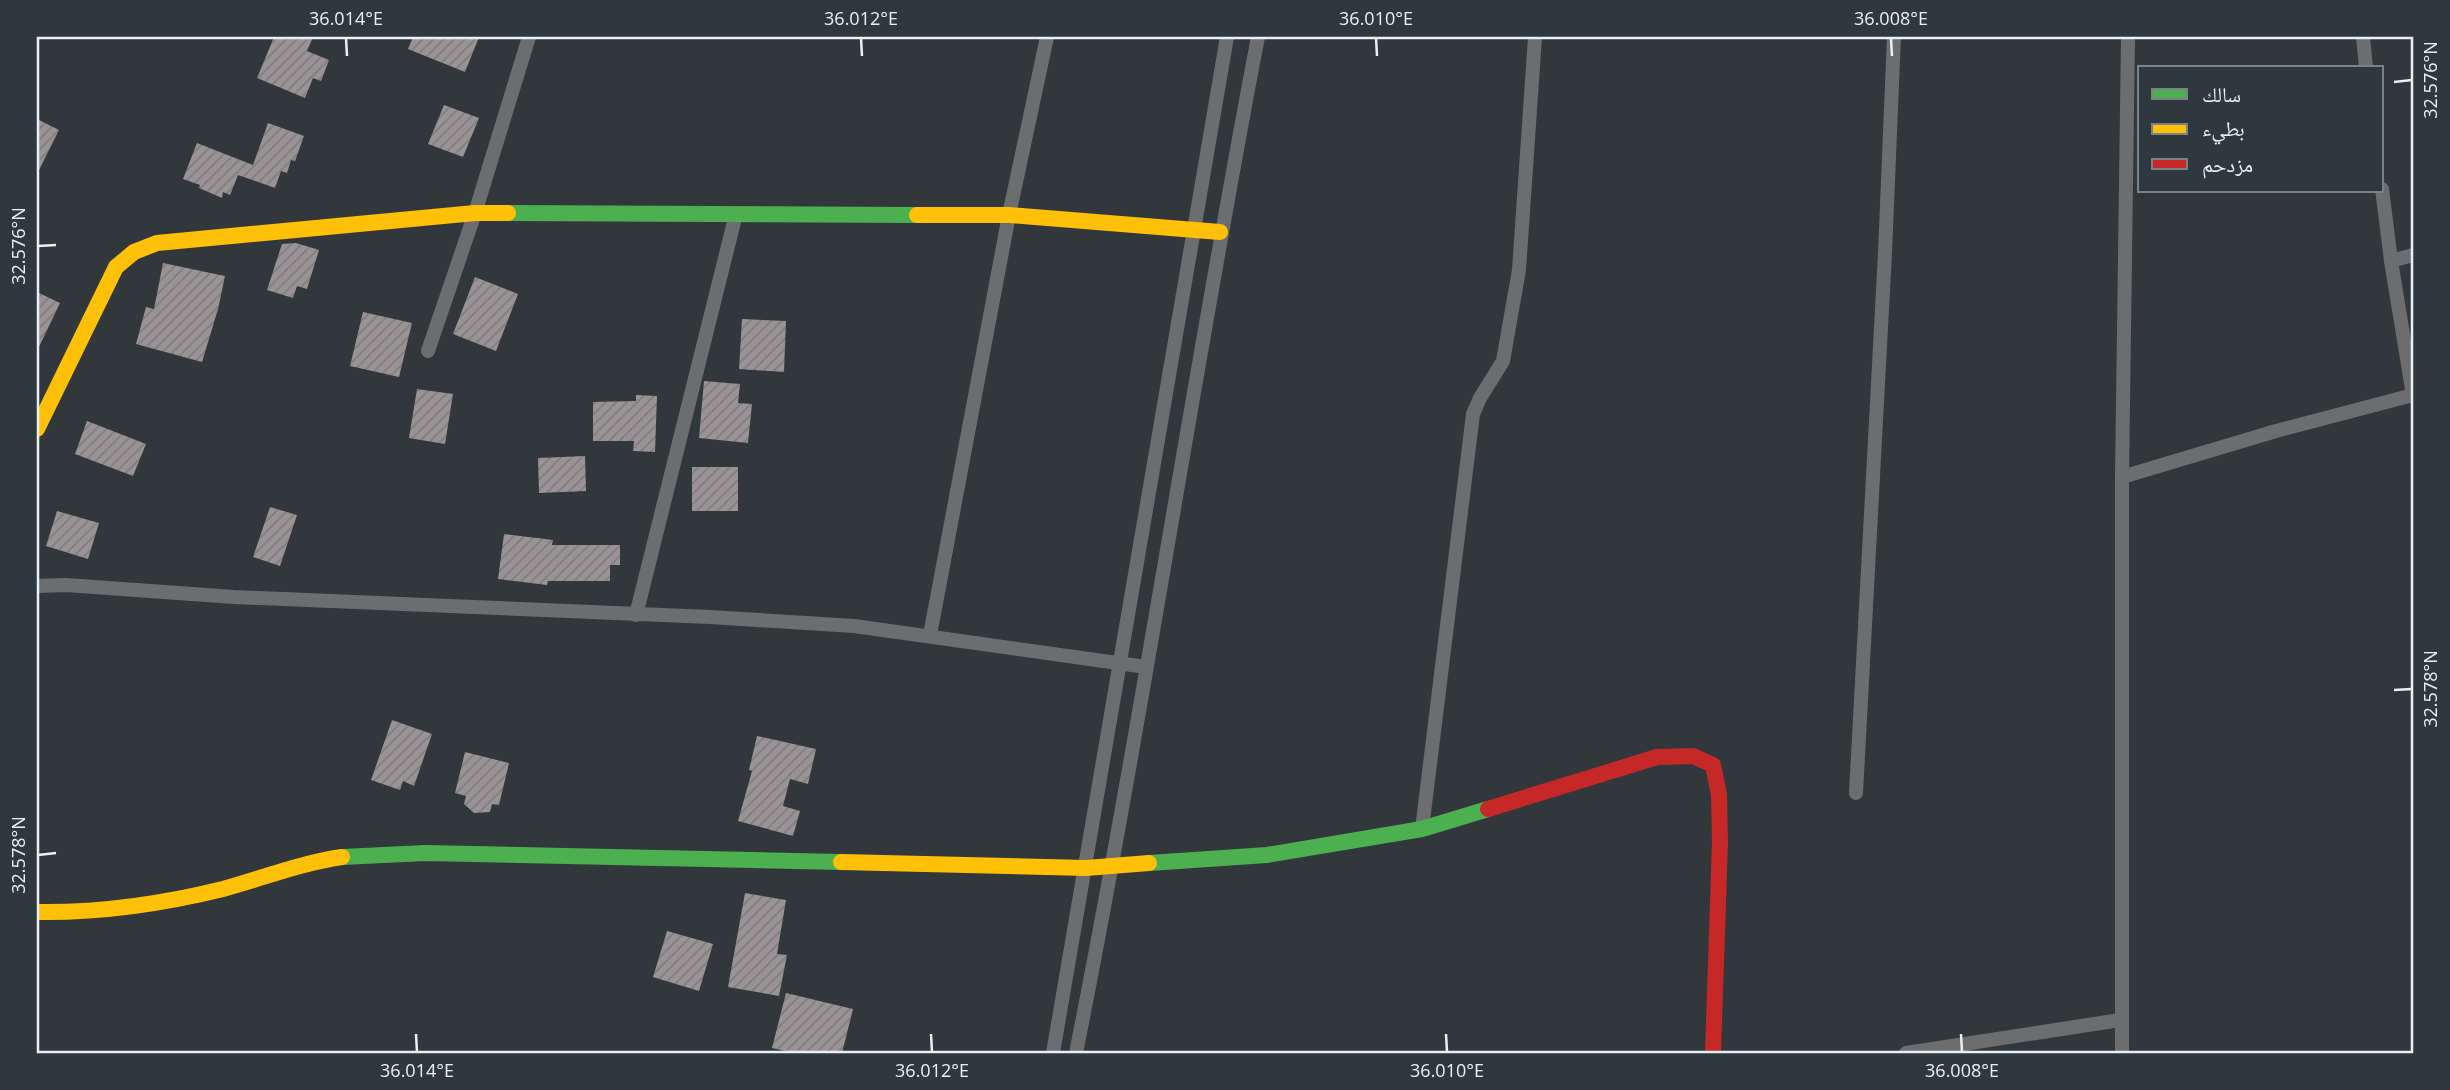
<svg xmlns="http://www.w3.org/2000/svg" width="2450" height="1090" font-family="'Open Sans','Noto Naskh Arabic',sans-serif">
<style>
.building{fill:url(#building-hatch)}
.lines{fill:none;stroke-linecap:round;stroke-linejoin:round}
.street{stroke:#6c6d6f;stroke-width:14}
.fast{stroke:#4caf50;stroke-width:16}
.slow{stroke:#ffc107;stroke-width:16}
.jam{stroke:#c62828;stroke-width:16}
.ticks{fill:none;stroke:#eaf0f4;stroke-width:2.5}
.neatline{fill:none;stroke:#eaf0f4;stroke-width:2.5}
.ticks-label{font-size:18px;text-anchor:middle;fill:#eaf0f4}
</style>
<defs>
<pattern id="building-hatch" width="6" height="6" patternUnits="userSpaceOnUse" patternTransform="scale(1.75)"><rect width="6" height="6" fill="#999396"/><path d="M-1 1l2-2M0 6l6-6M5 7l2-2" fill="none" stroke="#807c7f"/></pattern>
</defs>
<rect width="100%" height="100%" fill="#32373c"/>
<!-- building -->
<path class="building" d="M 274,37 L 313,37 L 307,51 L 329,60 L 321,81 L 313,78 L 305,98 L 257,78 Z
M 413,37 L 479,37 L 465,72 L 408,49 Z
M 444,105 L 479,118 L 463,157 L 428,144 Z
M 37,119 L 59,130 L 37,174 Z
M 268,123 L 304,136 L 295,161 L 291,160 L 287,173 L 281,171 L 275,188 L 238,175 L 230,195 L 223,192 L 222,198 L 199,188 L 200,185 L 183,179 L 197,143 L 253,165 Z
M 296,243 L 319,250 L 307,289 L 297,286 L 293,298 L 267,290 L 282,244 Z
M 163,263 L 225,276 L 218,309 L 202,362 L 136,344 L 146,307 L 154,309 Z
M 475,277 L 518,294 L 496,351 L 453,334 Z
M 37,292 L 60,303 L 37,351 Z
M 363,312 L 412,323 L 399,377 L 350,366 Z
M 742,319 L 786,321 L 784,372 L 739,369 Z
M 704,381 L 740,384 L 738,403 L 752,404 L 748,443 L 699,438 Z
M 417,389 L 453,394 L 445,444 L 409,438 Z
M 636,395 L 657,396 L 655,452 L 633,451 L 634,441 L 593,441 L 593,402 L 636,401 Z
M 87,421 L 146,444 L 133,476 L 75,454 Z
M 585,456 L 586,491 L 539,493 L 538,458 Z
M 692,467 L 738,467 L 738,511 L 692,511 Z
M 270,507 L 297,515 L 280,566 L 253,557 Z
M 57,511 L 99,523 L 88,559 L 46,546 Z
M 504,534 L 553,540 L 552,545 L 620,545 L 620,565 L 610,565 L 610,581 L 548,581 L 547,585 L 498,579 Z
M 392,720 L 432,734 L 414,786 L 403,781 L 400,790 L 371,780 Z
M 757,736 L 816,749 L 808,784 L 790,779 L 783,806 L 800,811 L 793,836 L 738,821 L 752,771 L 749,770 Z
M 465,752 L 509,763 L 499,805 L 492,804 L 490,812 L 474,813 L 464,804 L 466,796 L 455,793 Z
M 745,893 L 786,900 L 777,954 L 787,955 L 779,996 L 728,987 Z
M 667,931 L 713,944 L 699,991 L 653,977 Z
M 786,993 L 853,1009 L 842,1053 L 785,1053 L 785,1051 L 772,1048 Z"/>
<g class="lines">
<!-- street -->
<path class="street" d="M 2363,37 L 2366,68
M 2382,189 L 2391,261 L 2413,395
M 2391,261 L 2413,255
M 428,351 L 475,213 L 529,37
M 2122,477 L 2276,431 L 2413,395
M 37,586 L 66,585 L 234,597 L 710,617 L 854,626 L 1146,667
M 636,615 L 736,214
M 930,635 L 1009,215 L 1047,37
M 1856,793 L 1885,253 L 1894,37
M 1422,829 L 1473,414 L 1480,398 L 1503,361 L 1519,270 L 1535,37
M 1053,1053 L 1227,37
M 1076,1053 C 1143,716 1193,375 1258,37
M 1906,1053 L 2120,1020
M 2122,1053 L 2122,477 L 2128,37"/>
<!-- fast -->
<path class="fast" d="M 508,213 L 917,215
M 342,857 L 425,853 L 841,862
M 1149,863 L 1267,855 L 1422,829 L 1488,809"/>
<!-- slow -->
<path class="slow" d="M 917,215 L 1009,215 L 1220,232
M 37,429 L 116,267 L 134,252 L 157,243 L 475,213 L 508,213
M 841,862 L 1086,868 L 1149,863
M 37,912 C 100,913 162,904 223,889 C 263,878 301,863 342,857"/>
<!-- jam -->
<path class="jam" d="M 1488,809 L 1657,757 L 1693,756 L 1713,765 L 1719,795 L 1720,842 L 1713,1053"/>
</g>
<!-- ticks -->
<path class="ticks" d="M 346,38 L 347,56M 861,38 L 862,56M 1376,38 L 1377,56M 1891,38 L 1892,56M 2394,82 L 2412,80M 38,246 L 56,245M 2394,690 L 2412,689M 38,855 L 56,853M 416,1034 L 417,1052M 931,1034 L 932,1052M 1446,1034 L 1447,1052M 1961,1034 L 1962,1052"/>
<!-- border -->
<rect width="2450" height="1090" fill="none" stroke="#2f383f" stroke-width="77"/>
<!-- legend -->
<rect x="2138" y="66" width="245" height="126" fill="#2f383f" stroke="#7a8287" stroke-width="2"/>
<rect x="2152" y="89" width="35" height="10" fill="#4caf50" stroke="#7a8287" stroke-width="2"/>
<text x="2202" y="102" font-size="21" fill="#eaf0f4">سالك</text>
<rect x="2152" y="124" width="35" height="10" fill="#ffc107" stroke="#7a8287" stroke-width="2"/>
<text x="2202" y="136" font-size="21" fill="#eaf0f4">بطيء</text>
<rect x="2152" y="159" width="35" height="10" fill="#c62828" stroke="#7a8287" stroke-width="2"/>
<text x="2202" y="172" font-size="21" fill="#eaf0f4">مزدحم</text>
<rect x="38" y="38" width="2374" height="1014" class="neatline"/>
<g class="ticks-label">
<text x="346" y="25">36.014°E</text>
<text x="861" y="25">36.012°E</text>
<text x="1376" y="25">36.010°E</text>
<text x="1891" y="25">36.008°E</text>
<text transform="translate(2431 80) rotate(-90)" y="6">32.576°N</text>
<text transform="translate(19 246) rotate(-90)" y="6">32.576°N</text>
<text transform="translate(2431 689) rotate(-90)" y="6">32.578°N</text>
<text transform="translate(19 855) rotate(-90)" y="6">32.578°N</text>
<text x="417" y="1077">36.014°E</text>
<text x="932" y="1077">36.012°E</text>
<text x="1447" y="1077">36.010°E</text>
<text x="1962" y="1077">36.008°E</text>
</g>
</svg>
